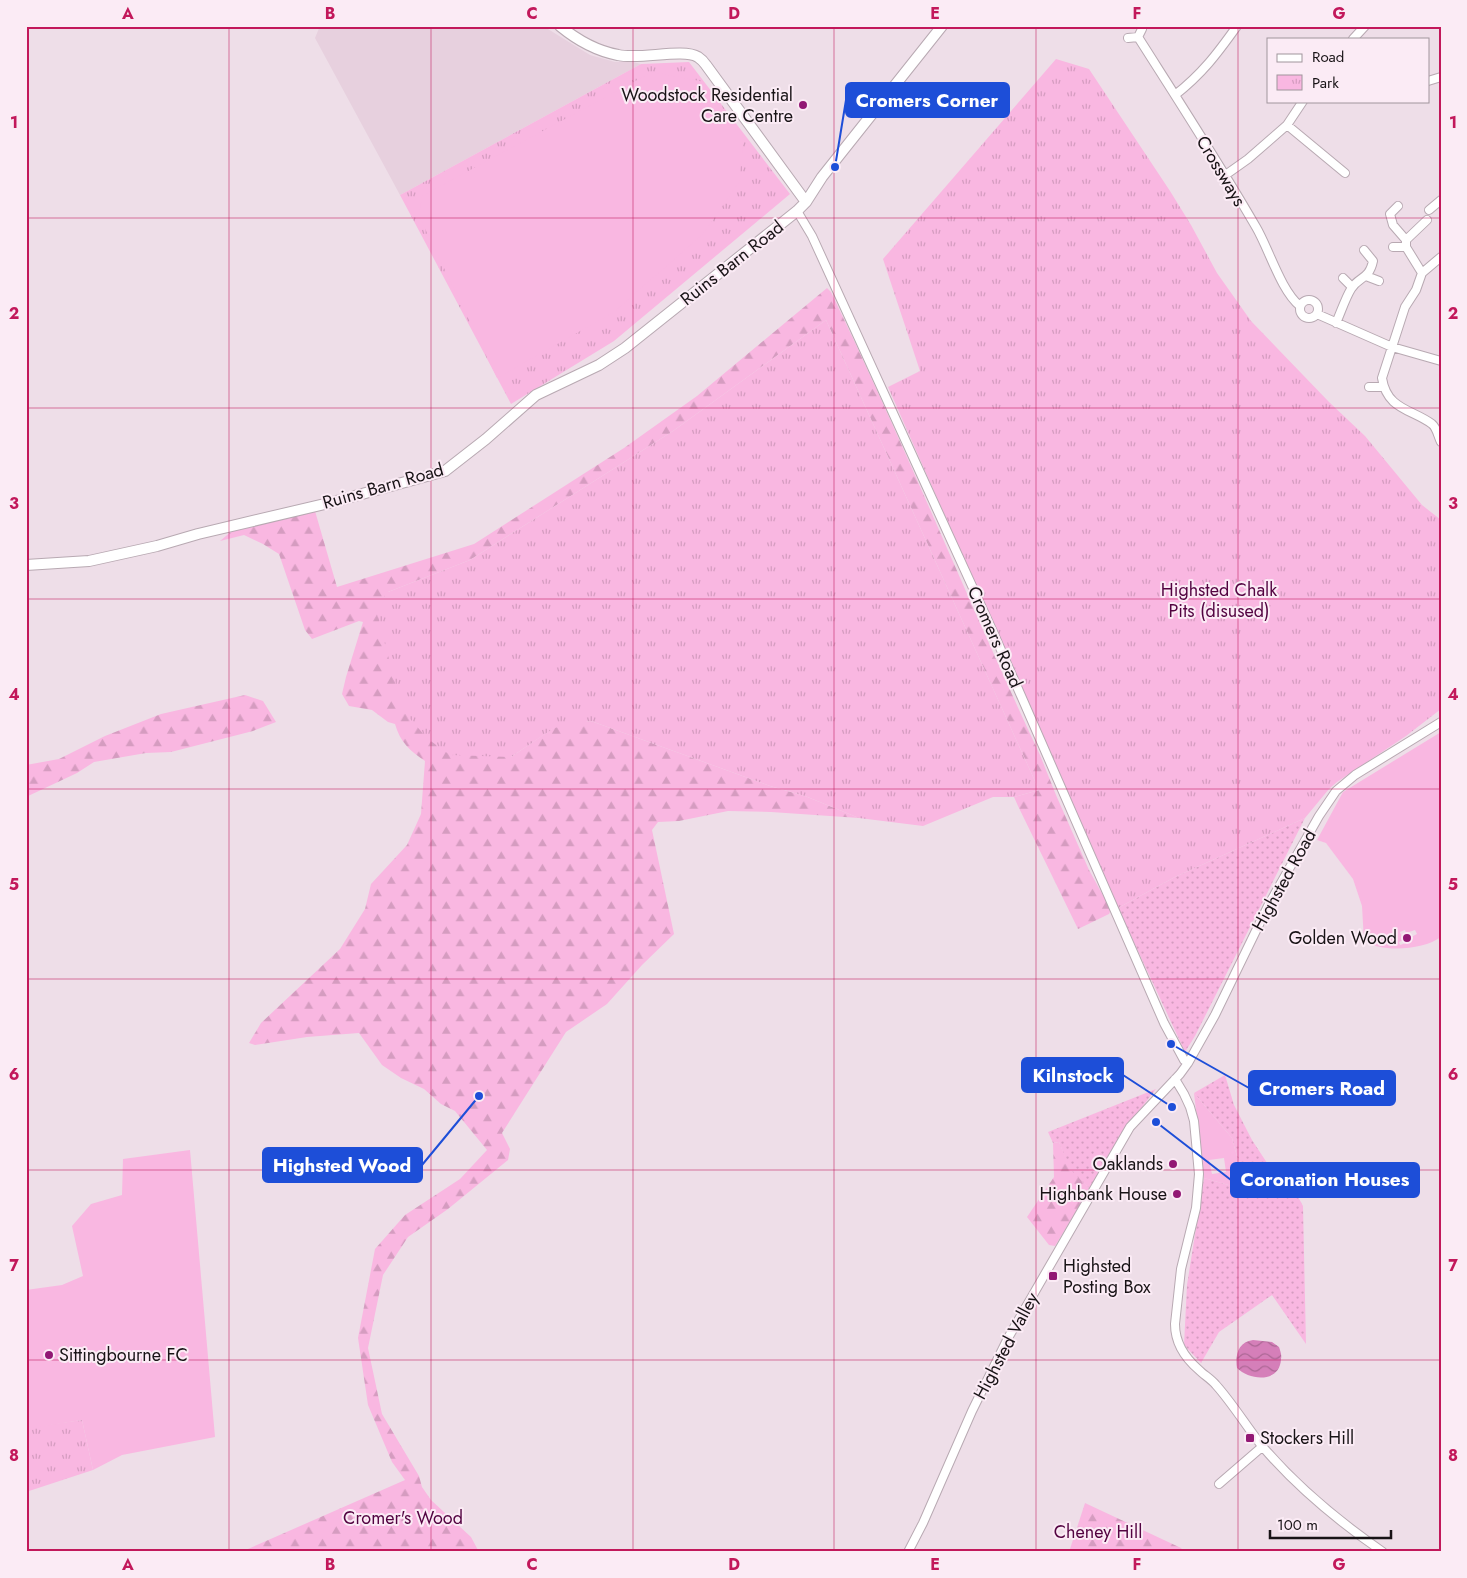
<svg xmlns="http://www.w3.org/2000/svg" width="1467" height="1578" font-family="Jost,sans-serif">
<style>
.built{fill:#e7d0de}
.grass{fill:url(#grass-dots)}
.forest{fill:url(#forest-firs)}
.park{fill:url(#park-tufts)}
.garden{fill:#f9b7e1;fill-rule:evenodd}
.water{fill:url(#water-waves)}
.lines{fill:none;stroke-linecap:round;stroke-linejoin:round}
.minor-casing{stroke:#b8a9b2;stroke-width:10}
.tertiary-casing{stroke:#b8a9b2;stroke-width:12}
.minor{stroke:#fff;stroke-width:8}
.tertiary{stroke:#fff;stroke-width:10}
.grid{fill:none;stroke:#c2185b;stroke-width:1;stroke-opacity:0.55}
.poi-dot{fill:#921874;stroke:#fbebf5;stroke-width:2}
.labels{text-anchor:middle;dominant-baseline:central;stroke-width:4;stroke-linejoin:round;paint-order:stroke}
.poi-label{font-size:18px;fill:#181316;stroke:#fbebf5;text-anchor:end}
.street-label{font-size:18px;fill:#181316;stroke:#fbebf5}
.park-label{font-size:18px;fill:#530341;stroke:#fbebf5}
.leader{fill:none;stroke:#1d4ed8;stroke-width:2}
.callout-dot{fill:#1d4ed8;stroke:#fbebf5;stroke-width:2}
.callout{fill:#1d4ed8;stroke:#1d4ed8;stroke-width:2}
.callout-label{font-size:19px;text-anchor:middle;font-weight:bold;fill:#fff}
.neatline{fill:none;stroke:#c2185b;stroke-width:2}
.grid-label{font-size:16px;text-anchor:middle;font-weight:bold;fill:#c2185b}
</style>
<defs>
<pattern id="grass-dots" width="8" height="8" patternUnits="userSpaceOnUse" patternTransform="scale(1.25)"><rect width="8" height="8" fill="#f9b7e1"/><path d="M2 2h.1M6 6h.1" fill="none" stroke="#d59cc0" stroke-width="1.8" stroke-linecap="round"/></pattern>
<pattern id="forest-firs" width="22" height="20" patternUnits="userSpaceOnUse" patternTransform="scale(1.25)"><rect width="22" height="20" fill="#f9b7e1"/><path d="M5 1l3.5 6h-7zM16 11l3.5 6h-7z" fill="#d59cc0"/></pattern>
<pattern id="park-tufts" width="24" height="20" patternUnits="userSpaceOnUse" patternTransform="scale(1.25)"><rect width="24" height="20" fill="#f9b7e1"/><path d="M3 7l-1-3M5 7V3M7 7l1-3M15 17l-1-3M17 17v-4M19 17l1-3" fill="none" stroke="#d59cc0"/></pattern>
<pattern id="water-waves" width="16" height="10" patternUnits="userSpaceOnUse" patternTransform="scale(1.25)"><rect width="16" height="10" fill="#d57fb9"/><path d="M0 5q4-4 8 0t8 0" fill="none" stroke="#ac6795"/></pattern>
</defs>
<rect width="100%" height="100%" fill="#eedee8"/>
<!-- built -->
<path class="built" d="M 320,26 L 543,26 L 590,55 L 615,62 L 629,61 L 641,64 L 400,195 L 315,38 Z"/>
<!-- grass -->
<path class="grass" d="M 1305,818 L 1195,1036 L 1185,1052 L 1118,908 L 1175,877 Z
M 1225,1075 L 1234,1105 L 1252,1140 L 1275,1175 L 1296,1193 L 1303,1206 L 1306,1344 L 1272,1295 L 1219,1332 L 1201,1363 L 1184,1345 L 1187,1285 L 1204,1178 L 1246,1190 L 1232,1138 L 1194,1093 Z
M 1156,1089 L 1128,1125 L 1090,1189 L 1070,1170 L 1059,1142 L 1053,1143 L 1048,1132 Z"/>
<!-- forest -->
<path class="forest" d="M 827,288 L 831,292 C 905,445 968,602 1040,755 L 1056,795 L 1089,870 L 1111,910 L 1109,914 L 1078,929 L 1018,806 L 1014,797 L 1039,790 L 826,320 L 673,431 L 470,560 L 388,592 L 511,757 L 558,725 L 591,721 L 770,786 L 805,796 L 859,818 L 771,812 L 728,811 L 679,821 L 658,822 L 652,830 L 674,934 L 642,965 L 607,1004 L 566,1032 L 502,1133 L 510,1149 L 508,1160 L 448,1209 L 408,1237 L 383,1275 L 368,1348 L 382,1414 L 419,1476 L 422,1487 L 431,1500 L 471,1537 L 479,1552 L 241,1552 L 405,1480 L 392,1462 L 368,1405 L 358,1338 L 375,1249 L 405,1215 L 460,1179 L 487,1150 L 455,1111 L 441,1104 L 424,1089 L 401,1078 L 382,1065 L 359,1033 L 307,1037 L 255,1045 L 249,1043 L 261,1023 L 340,949 L 365,909 L 371,884 L 407,845 L 421,814 L 425,761 C 410,751 400,742 395,724 L 388,722 L 372,710 L 349,706 L 342,694 L 346,677 L 363,622 L 359,621 L 312,639 L 305,630 L 279,554 L 263,544 L 244,535 L 220,541 L 233,530 L 315,511 L 337,587 L 474,544 L 624,448 L 697,396 Z
M 245,695 L 263,701 L 276,722 L 253,731 L 171,752 L 146,753 L 94,762 L 77,773 L 26,797 L 26,765 L 59,759 L 105,736 L 161,714 Z
M 1059,1142 L 1071,1170 L 1090,1189 L 1055,1246 L 1049,1245 L 1027,1217 L 1054,1177 L 1053,1143 Z
M 1085,1503 L 1164,1540 L 1181,1548 L 1184,1552 L 1069,1552 Z"/>
<!-- park -->
<path class="park" d="M 1056,59 L 1089,69 L 1170,191 L 1191,225 L 1217,273 L 1251,321 L 1329,402 L 1365,436 L 1422,505 L 1441,520 L 1441,709 L 1406,736 L 1337,782 L 1329,789 L 1305,818 L 1175,877 L 1118,908 L 888,387 L 920,371 L 883,259 Z
M 689,62 L 790,194 L 614,341 L 511,404 L 400,195 L 641,64 Z
M 826,320 L 1039,790 L 1014,797 L 993,797 L 923,826 L 859,818 L 805,796 L 770,786 L 591,721 L 554,728 L 511,757 L 450,755 L 428,739 L 403,711 L 375,607 L 388,592 L 470,560 L 673,431 Z
M 82,1420 L 93,1470 L 26,1492 L 26,1428 Z"/>
<!-- garden -->
<path class="garden" d="M 652,72 L 700,81 L 744,136 L 739,182 L 703,234 L 614,312 L 497,378 L 419,216 L 422,196 Z
M 1441,732 L 1441,937 C 1423,950 1383,953 1364,941 L 1362,906 L 1353,879 L 1326,843 L 1317,840 L 1343,792 ZM 1405,930 L 1406,933 L 1415,930 L 1417,934 L 1411,937 L 1412,941 L 1400,945 L 1399,942 L 1403,940 L 1400,932 Z
M 1194,1093 L 1232,1138 L 1246,1190 L 1204,1178 ZM 1224,1158 L 1226,1172 L 1212,1174 L 1209,1160 Z
M 190,1150 L 215,1437 L 122,1455 L 93,1470 L 82,1420 L 26,1429 L 26,1290 L 62,1285 L 83,1276 L 72,1226 L 91,1204 L 122,1195 L 123,1159 Z"/>
<!-- water -->
<path class="water" d="M 1253,1340 L 1272,1342 L 1279,1347 C 1280,1350 1282,1355 1281,1359 C 1280,1383 1250,1381 1237,1368 C 1235,1355 1238,1342 1253,1340 Z"/>
<g class="lines">
<!-- minor casing -->
<g class="minor-casing">
<path id="minor" d="M 1138,37 C 1178,100 1219,163 1256,227 C 1269,249 1281,291 1300,306
M 1128,38 L 1138,37 L 1142,29
M 1353,39 L 1365,26
M 1428,81 L 1441,77
M 1175,95 C 1202,74 1217,54 1237,26
M 1287,125 L 1345,173
M 1224,176 L 1248,159 L 1287,125 L 1303,101
M 1398,206 L 1390,214 L 1393,225 L 1406,240
M 1429,210 L 1441,200
M 797,211 L 812,236 L 994,634 L 1164,1023 L 1184,1060 L 1188,1063
M 1393,247 L 1406,247
M 1422,273 L 1416,290 L 1405,307 L 1382,378 C 1387,410 1412,409 1432,424 C 1437,428 1438,436 1441,442
M 1422,273 L 1406,247 L 1406,240 L 1427,220
M 1422,273 L 1441,257
M 1366,276 L 1379,281
M 1343,278 L 1352,287
M1300 309a9 9 0 1 1 18 0a9 9 0 1 1-18 0Z
M 1317,314 L 1392,347 L 1441,361
M 1336,323 C 1341,312 1345,299 1351,289 C 1359,276 1369,280 1373,261 L 1364,250
M 1369,387 L 1383,387
M 1175,1079 L 1184,1094 L 1190,1107 L 1194,1121 L 1199,1174 L 1196,1208 L 1181,1269 L 1175,1324 C 1175,1342 1185,1358 1199,1370 C 1204,1375 1211,1379 1216,1385 C 1233,1404 1246,1426 1262,1446 C 1297,1487 1338,1521 1383,1552
M 1219,1484 L 1263,1446
M 908,1552 L 923,1523 L 972,1411 L 1008,1338 L 1130,1127 L 1180,1074 L 1188,1063 L 1215,1015 L 1268,906 L 1319,816 L 1336,791 L 1355,775 L 1441,722"/>
</g>
<!-- tertiary casing -->
<g class="tertiary-casing">
<path id="tertiary" d="M 560,26 C 577,40 597,51 618,55 C 640,60 683,48 698,57 C 701,59 704,62 706,65 L 806,202
M 26,565 L 89,561 L 157,546 L 198,534 L 333,502 L 445,471 L 486,439 L 536,395 L 599,365 L 625,348 L 797,211 L 806,202 L 822,177 L 942,26"/>
</g>
<!-- minor -->
<use href="#minor" class="minor"/>
<!-- tertiary -->
<use href="#tertiary" class="tertiary"/>
</g>
<!-- grid -->
<path class="grid" d="M 229,26 L 229,1552M 431,26 L 431,1552M 633,26 L 633,1552M 834,26 L 834,1552M 1036,26 L 1036,1552M 1238,26 L 1238,1552M 26,218 L 1441,218M 26,408 L 1441,408M 26,599 L 1441,599M 26,789 L 1441,789M 26,979 L 1441,979M 26,1170 L 1441,1170M 26,1360 L 1441,1360"/>
<!-- markers -->
<g class="poi-dot">
<circle cx="803" cy="105" r="5"/>
<circle cx="1407" cy="938" r="5"/>
<circle cx="1173" cy="1164" r="5"/>
<circle cx="1177" cy="1194" r="5"/>
<rect x="1048" y="1271" width="10" height="10" rx="2.5"/>
<circle cx="49" cy="1355" r="5"/>
<rect x="1245" y="1433" width="10" height="10" rx="2.5"/>
</g>
<g class="labels">
<!-- poi labels -->
<g class="poi-label">
<text x="793" y="95">Woodstock Residential<tspan x="793" dy="21">Care Centre</tspan></text>
<text x="1397" y="938">Golden Wood</text>
<text x="1163" y="1164">Oaklands</text>
<text x="1167" y="1194">Highbank House</text>
<text x="1063" y="1266" text-anchor="start">Highsted<tspan x="1063" dy="21">Posting Box</tspan></text>
<text x="59" y="1355" text-anchor="start">Sittingbourne FC</text>
<text x="1260" y="1438" text-anchor="start">Stockers Hill</text>
</g>
<!-- street labels -->
<g class="street-label">
<text transform="translate(1221 171) rotate(59)">Crossways</text>
<text transform="translate(732 263) rotate(-38)">Ruins Barn Road</text>
<text transform="translate(383 486) rotate(-16)">Ruins Barn Road</text>
<text transform="translate(995 637) rotate(66)">Cromers Road</text>
<text transform="translate(1284 880) rotate(-61)">Highsted Road</text>
<text transform="translate(1006 1346) rotate(-62)">Highsted Valley</text>
</g>
<!-- park labels -->
<g class="park-label">
<text x="1219" y="590">Highsted Chalk<tspan x="1219" dy="21">Pits (disused)</tspan></text>
<text x="403" y="1518">Cromer's Wood</text>
<text x="1098" y="1532">Cheney Hill</text>
</g>
</g>
<!-- callouts -->
<path class="leader" d="M835 167L846 100M1172 1107L1123 1075M1171 1044L1249 1088M479 1096L422 1165M1156 1122L1231 1180"/>
<g class="callout-dot">
<circle cx="835" cy="167" r="5"/>
<circle cx="1172" cy="1107" r="5"/>
<circle cx="1171" cy="1044" r="5"/>
<circle cx="479" cy="1096" r="5"/>
<circle cx="1156" cy="1122" r="5"/>
</g>
<g class="callout">
<rect x="846" y="83" width="163" height="34" rx="5"/>
<rect x="1022" y="1058" width="101" height="34" rx="5"/>
<rect x="1249" y="1071" width="146" height="34" rx="5"/>
<rect x="263" y="1148" width="159" height="34" rx="5"/>
<rect x="1231" y="1163" width="188" height="34" rx="5"/>
</g>
<g class="callout-label">
<text x="927" y="107">Cromers Corner</text>
<text x="1073" y="1082">Kilnstock</text>
<text x="1322" y="1095">Cromers Road</text>
<text x="342" y="1172">Highsted Wood</text>
<text x="1325" y="1186">Coronation Houses</text>
</g>
<!-- border -->
<rect width="1467" height="1578" fill="none" stroke="#fbebf5" stroke-width="55"/>
<!-- legend -->
<rect x="1267" y="38" width="162" height="65" fill="#fbebf5" stroke="#a0959c"/>
<rect x="1277" y="54" width="25" height="8" fill="#ffffff" stroke="#a0959c"/>
<text x="1312" y="62" font-size="15" fill="#181316">Road</text>
<rect x="1277" y="75" width="25" height="15" fill="url(#park-tufts)" stroke="#a0959c"/>
<text x="1312" y="88" font-size="15" fill="#181316">Park</text>
<!-- scale -->
<path d="M1270 1530v8h121v-8" fill="none" stroke="#181316" stroke-width="2.5"/>
<text x="1277" y="1530" font-size="15" fill="#181316" stroke="#fbebf5" stroke-width="4" paint-order="stroke">100 m</text>
<rect x="28" y="28" width="1412" height="1522" class="neatline"/>
<g class="grid-label">
<text x="128" y="19">A</text>
<text x="330" y="19">B</text>
<text x="532" y="19">C</text>
<text x="734" y="19">D</text>
<text x="935" y="19">E</text>
<text x="1137" y="19">F</text>
<text x="1339" y="19">G</text>
<text x="14" y="128">1</text>
<text x="1453" y="128">1</text>
<text x="14" y="319">2</text>
<text x="1453" y="319">2</text>
<text x="14" y="509">3</text>
<text x="1453" y="509">3</text>
<text x="14" y="700">4</text>
<text x="1453" y="700">4</text>
<text x="14" y="890">5</text>
<text x="1453" y="890">5</text>
<text x="14" y="1080">6</text>
<text x="1453" y="1080">6</text>
<text x="14" y="1271">7</text>
<text x="1453" y="1271">7</text>
<text x="14" y="1461">8</text>
<text x="1453" y="1461">8</text>
<text x="128" y="1570">A</text>
<text x="330" y="1570">B</text>
<text x="532" y="1570">C</text>
<text x="734" y="1570">D</text>
<text x="935" y="1570">E</text>
<text x="1137" y="1570">F</text>
<text x="1339" y="1570">G</text>
</g>
</svg>
